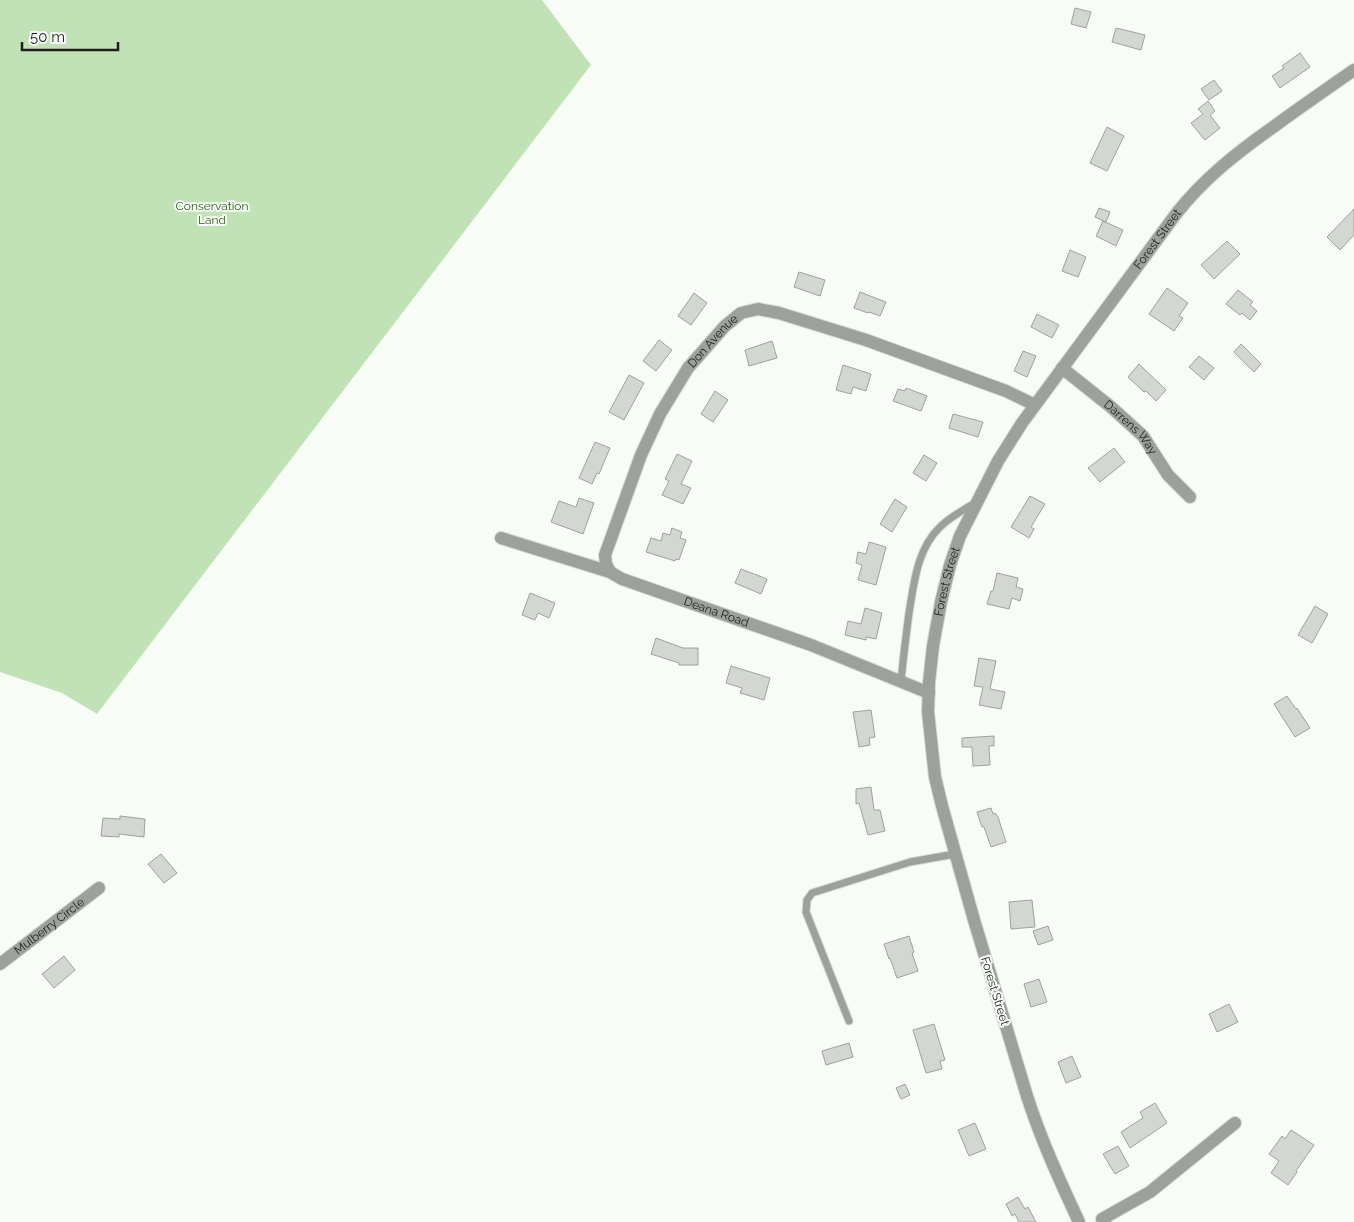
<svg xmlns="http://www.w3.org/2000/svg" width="1354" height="1222" font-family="Raleway,sans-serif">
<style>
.green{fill:#c1e1b6}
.building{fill:#d3d7d2;stroke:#9ea19c}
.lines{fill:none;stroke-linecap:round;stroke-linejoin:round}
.service-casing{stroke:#d5d9d4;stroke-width:9}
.minor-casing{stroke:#d5d9d4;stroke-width:14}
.tertiary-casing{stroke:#d5d9d4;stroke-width:14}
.service{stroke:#9ea09e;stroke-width:7}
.minor{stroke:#9ea09e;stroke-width:12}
.tertiary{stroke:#9ea09e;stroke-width:12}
.labels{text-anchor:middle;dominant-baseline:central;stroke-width:4;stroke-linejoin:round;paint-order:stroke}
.park-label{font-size:12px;fill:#296010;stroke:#f8fcf7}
.street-label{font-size:12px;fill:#1e201e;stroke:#f8fcf7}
</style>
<rect width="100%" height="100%" fill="#f8fcf7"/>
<!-- green -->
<path class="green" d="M 0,0 L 542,0 L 591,65 L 97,714 L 62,693 L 0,672 Z"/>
<!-- building -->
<path class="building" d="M 1075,8 L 1091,12 L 1086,28 L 1071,24 Z
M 1116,28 L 1145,35 L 1141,50 L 1112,42 Z
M 1300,53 L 1310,67 L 1280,88 L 1272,76 L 1284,68 L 1282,66 Z
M 1214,80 L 1222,91 L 1209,100 L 1201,89 Z
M 1208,101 L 1215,111 L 1210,115 L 1220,128 L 1205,140 L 1191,123 L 1203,114 L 1198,109 Z
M 1107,127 L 1124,136 L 1107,171 L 1090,163 Z
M 1099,208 L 1110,212 L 1106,222 L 1095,217 Z
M 1354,209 L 1354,235 L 1340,250 L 1327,237 Z
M 1103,221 L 1123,230 L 1116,246 L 1096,236 Z
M 1227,241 L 1240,254 L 1214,279 L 1201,265 Z
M 1070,250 L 1086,257 L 1078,277 L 1062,271 Z
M 799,272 L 825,280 L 820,296 L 794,287 Z
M 1167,288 L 1188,303 L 1179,316 L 1183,318 L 1174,331 L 1149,314 Z
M 1238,290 L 1253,302 L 1250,305 L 1257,311 L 1250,320 L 1242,313 L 1240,315 L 1226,304 Z
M 860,292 L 886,302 L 880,316 L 869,312 L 868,313 L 854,308 Z
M 694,293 L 707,303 L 691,325 L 678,316 Z
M 1037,314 L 1059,325 L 1052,338 L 1031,327 Z
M 659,340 L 672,350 L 656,371 L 643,361 Z
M 772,341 L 777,358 L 749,366 L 745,350 Z
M 1241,344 L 1261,364 L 1254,372 L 1234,352 Z
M 1023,351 L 1036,356 L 1027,377 L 1014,371 Z
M 1199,356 L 1214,368 L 1204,380 L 1189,367 Z
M 1139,364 L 1166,390 L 1156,401 L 1146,391 L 1144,392 L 1128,377 Z
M 843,365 L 871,374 L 866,391 L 853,387 L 851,394 L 836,390 Z
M 629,375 L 644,383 L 624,420 L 609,412 Z
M 906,388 L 927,396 L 921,411 L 893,401 L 898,389 L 905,391 Z
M 715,391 L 728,400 L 713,422 L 701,414 Z
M 953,414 L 983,422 L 978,437 L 949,428 Z
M 595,442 L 610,448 L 599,474 L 597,473 L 592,484 L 579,478 Z
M 1114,448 L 1125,462 L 1100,482 L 1088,468 Z
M 677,454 L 692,461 L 681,484 L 691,488 L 683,504 L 662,495 L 669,481 L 665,479 Z
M 924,455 L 937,463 L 926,481 L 913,473 Z
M 1030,496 L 1045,504 L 1031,527 L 1034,529 L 1029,538 L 1011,527 Z
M 579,498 L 594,503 L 583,534 L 551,522 L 559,501 L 576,507 Z
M 895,499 L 907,507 L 892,532 L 880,524 Z
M 672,528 L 682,532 L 680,538 L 686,540 L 679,560 L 676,559 L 675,561 L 646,552 L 651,538 L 661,541 L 663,533 L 670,535 Z
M 869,542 L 886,547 L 876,585 L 858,580 L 862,565 L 856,563 L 858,552 L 866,554 Z
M 741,569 L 767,579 L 761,594 L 735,583 Z
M 997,573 L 1018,578 L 1016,587 L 1023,589 L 1020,601 L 1012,598 L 1009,609 L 987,604 L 991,591 L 993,591 Z
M 530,593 L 555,603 L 549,618 L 538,613 L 535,620 L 522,615 Z
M 1315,606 L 1328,614 L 1312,643 L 1298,635 Z
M 865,608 L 882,613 L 876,639 L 866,637 L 866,640 L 845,635 L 848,621 L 861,624 Z
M 656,638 L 683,648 L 698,648 L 698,665 L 679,665 L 679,663 L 651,654 Z
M 979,658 L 996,661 L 990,689 L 1005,692 L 1001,709 L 979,705 L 983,687 L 974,686 Z
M 731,666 L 770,678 L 764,700 L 740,693 L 742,688 L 726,683 Z
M 1287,696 L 1296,709 L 1297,708 L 1310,728 L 1295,737 L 1274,704 Z
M 871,710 L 875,737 L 869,738 L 870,745 L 859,747 L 853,712 Z
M 994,736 L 994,746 L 989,746 L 990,765 L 973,766 L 972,747 L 962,747 L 962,738 Z
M 871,787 L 874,810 L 880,810 L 885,831 L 868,835 L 859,803 L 856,804 L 856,789 Z
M 991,808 L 993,814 L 995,813 L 998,817 L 1006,842 L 991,847 L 984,827 L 982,827 L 977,812 Z
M 120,816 L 145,819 L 144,837 L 119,834 L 119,837 L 101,836 L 103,818 L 120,819 Z
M 161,854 L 177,873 L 164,883 L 148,864 Z
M 1032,900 L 1035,927 L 1011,929 L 1009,902 Z
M 1048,926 L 1053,940 L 1038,945 L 1033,931 Z
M 909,936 L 914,952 L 912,953 L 918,971 L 897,978 L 890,958 L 889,959 L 884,944 Z
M 64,956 L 75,970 L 54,988 L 42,974 Z
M 1039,979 L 1047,1002 L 1031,1007 L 1024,984 Z
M 1229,1004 L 1238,1022 L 1217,1032 L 1209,1014 Z
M 934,1024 L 945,1060 L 940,1061 L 942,1069 L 926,1073 L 913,1030 Z
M 849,1043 L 853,1057 L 826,1065 L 822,1051 Z
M 1072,1056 L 1081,1077 L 1066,1083 L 1058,1062 Z
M 905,1084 L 910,1095 L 901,1099 L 896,1088 Z
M 1155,1103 L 1167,1123 L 1130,1148 L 1121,1132 L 1143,1118 L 1140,1112 Z
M 975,1123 L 986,1149 L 969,1156 L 958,1130 Z
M 1291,1130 L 1314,1145 L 1296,1171 L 1297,1172 L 1288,1185 L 1271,1173 L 1279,1161 L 1269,1154 L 1282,1136 L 1285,1139 Z
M 1118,1146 L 1129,1166 L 1115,1174 L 1103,1154 Z
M 1018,1197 L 1025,1209 L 1028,1207 L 1036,1222 L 1019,1222 L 1015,1214 L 1012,1216 L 1006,1204 Z"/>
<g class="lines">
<!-- service casing -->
<g class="service-casing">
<path id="service" d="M 901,682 C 903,659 906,636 909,613 C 914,583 917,549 940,527 C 950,517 963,510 975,503
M 849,1021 L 806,912 L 807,900 L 812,893 L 910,862 L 955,854"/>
</g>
<!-- minor casing -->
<g class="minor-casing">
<g id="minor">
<path id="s1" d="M 1062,368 L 1111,407 L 1143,436 L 1168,475 L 1190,497"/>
<path id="s2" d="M 501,538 L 610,572 L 622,579 L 811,645 L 929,693"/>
<path id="s3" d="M 610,572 L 606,564 L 605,555 L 641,455 L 660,414 L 688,368 L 725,326 L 741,313 L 758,309 L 779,313 L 866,340 L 1006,391 L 1035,405"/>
<path id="s4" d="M 0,964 L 99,888"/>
<path d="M 1105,1222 L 1102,1219 L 1150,1192 L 1235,1123"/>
</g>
</g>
<!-- tertiary casing -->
<g class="tertiary-casing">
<g id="tertiary">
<path id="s5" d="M 1079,1222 C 1060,1181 1041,1140 1027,1096 L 974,920 L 942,806 L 935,777 L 928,712 L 929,682 L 933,646 L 941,602 L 950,565 L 960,536 L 998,461 L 1022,423 L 1176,214 C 1204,178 1239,151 1276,125 C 1302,106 1328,88 1354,70"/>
</g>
</g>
<!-- service -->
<use href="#service" class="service"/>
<!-- minor -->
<use href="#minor" class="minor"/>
<!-- tertiary -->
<use href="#tertiary" class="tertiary"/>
</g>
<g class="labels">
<!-- park labels -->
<g class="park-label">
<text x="212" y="206">Conservation<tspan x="212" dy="14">Land</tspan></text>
</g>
<!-- street labels -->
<g class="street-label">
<text stroke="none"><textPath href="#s5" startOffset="1071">Forest Street</textPath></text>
<text stroke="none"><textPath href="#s3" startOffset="260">Don Avenue</textPath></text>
<text stroke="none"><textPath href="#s1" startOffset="91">Darrens Way</textPath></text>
<text stroke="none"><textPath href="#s5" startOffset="666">Forest Street</textPath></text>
<text stroke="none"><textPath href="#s2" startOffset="228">Deana Road</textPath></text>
<text stroke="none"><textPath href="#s4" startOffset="62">Mulberry Circle</textPath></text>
<text transform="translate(995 991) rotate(73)">Forest Street</text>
</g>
</g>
<!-- scale -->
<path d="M22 42v8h96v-8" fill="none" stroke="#1e201e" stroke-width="2.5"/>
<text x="30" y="42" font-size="15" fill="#1e201e" stroke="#f8fcf7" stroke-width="4" paint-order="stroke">50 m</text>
</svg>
